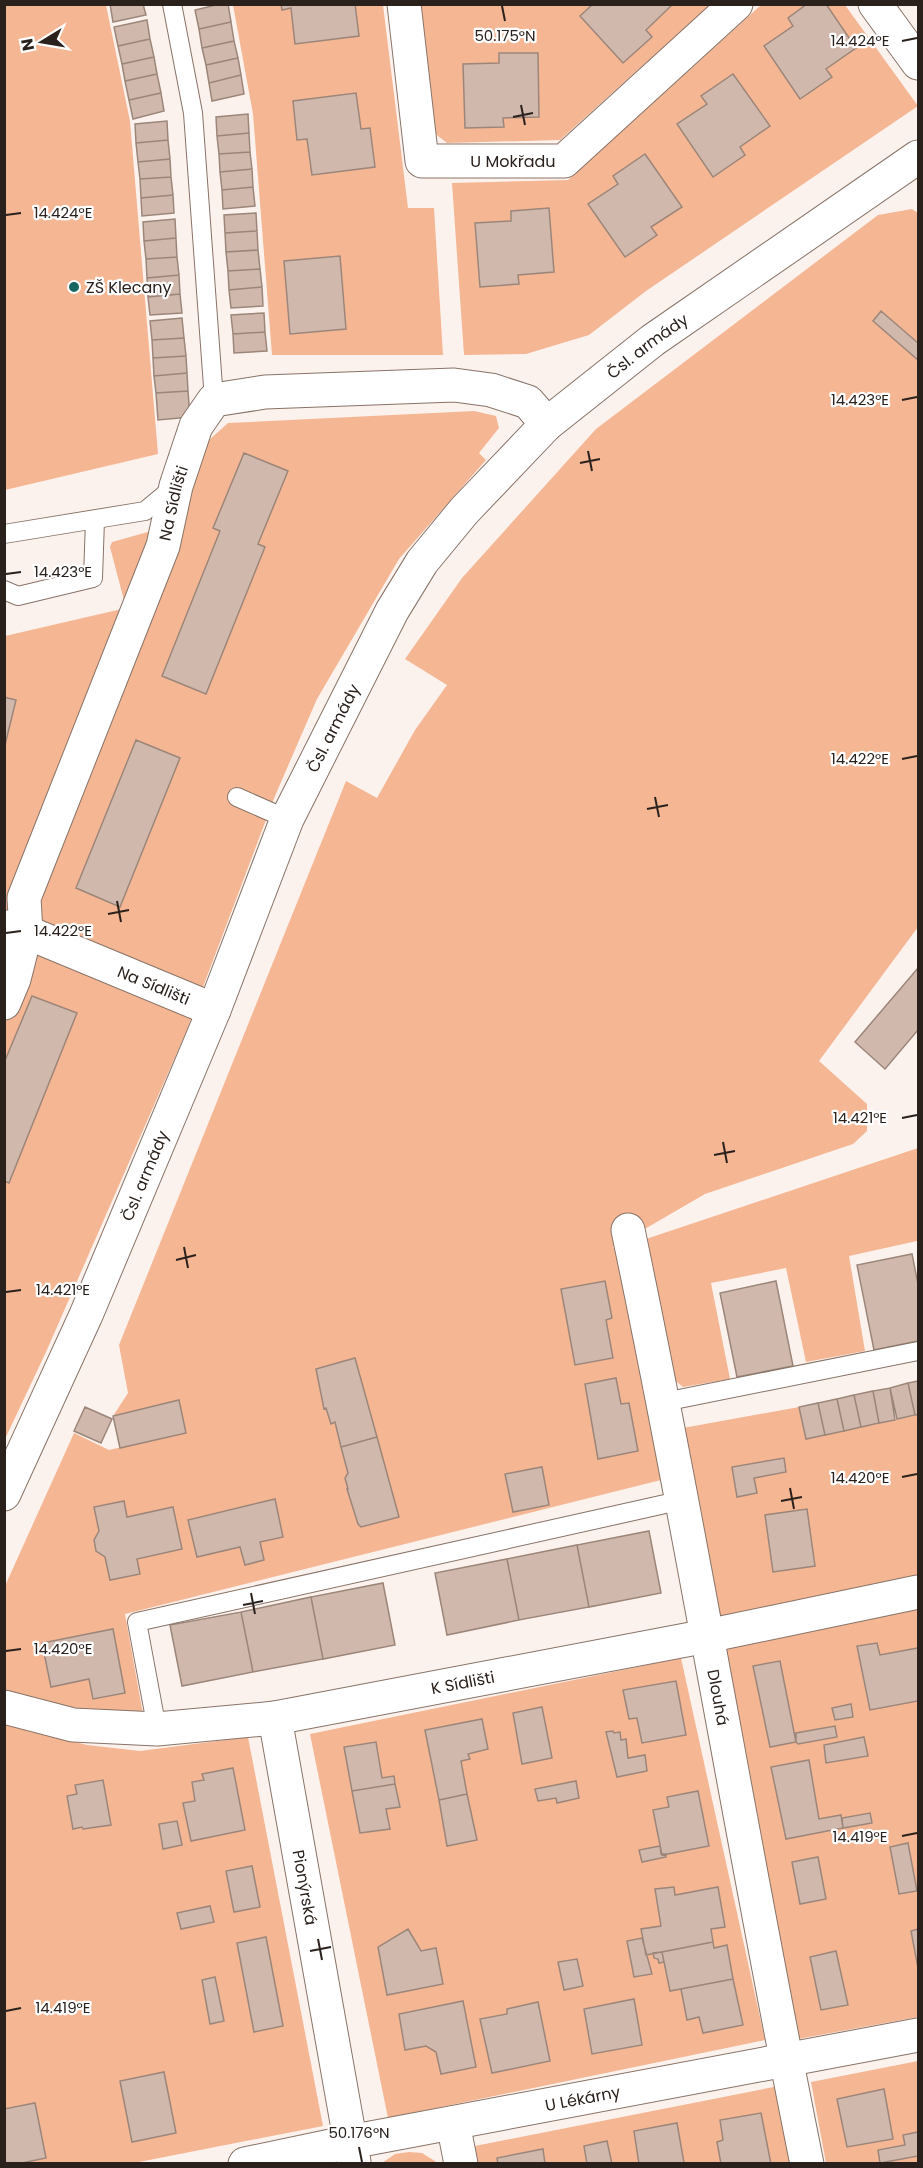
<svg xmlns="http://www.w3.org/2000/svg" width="923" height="2168" font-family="Poppins,sans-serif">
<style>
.green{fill:#f5b694}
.building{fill:#d0b9ac;stroke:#9c867a;stroke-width:1.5}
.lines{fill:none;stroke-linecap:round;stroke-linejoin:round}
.lane-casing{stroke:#887367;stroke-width:20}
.street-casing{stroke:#887367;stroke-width:35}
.secondary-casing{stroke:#887367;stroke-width:35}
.lane{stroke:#fff;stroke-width:18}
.street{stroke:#fff;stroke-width:33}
.secondary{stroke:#fff;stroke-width:33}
.ticks{fill:none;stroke:#2a211c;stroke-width:2}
.poi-dot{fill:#196660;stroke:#fff;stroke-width:2}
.labels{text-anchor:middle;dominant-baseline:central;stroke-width:4.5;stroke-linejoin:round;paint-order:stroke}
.street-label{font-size:16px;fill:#2a211c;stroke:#fff}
.poi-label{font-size:16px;fill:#2a211c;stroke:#fff;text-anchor:start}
.ticks-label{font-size:15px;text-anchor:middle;fill:#2a211c;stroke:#fff;stroke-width:4.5;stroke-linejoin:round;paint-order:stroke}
</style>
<rect width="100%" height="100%" fill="#fcf2ed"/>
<!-- green -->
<path class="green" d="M 4,5 L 106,5 L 130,121 L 158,454 L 5,490 Z
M 233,5 L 383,5 L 408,208 L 434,208 L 443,355 L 272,355 L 253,114 Z
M 418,5 L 710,5 L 560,140 L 447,143 L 433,132 Z
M 761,5 L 845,5 L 918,106 L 646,291 L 589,335 L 526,354 L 464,355 L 452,183 L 568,180 Z
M 912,209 L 918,213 L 918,927 L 819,1061 L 867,1104 L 867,1131 L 853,1144 L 705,1194 L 612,1248 L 621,1246 L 665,1479 L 125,1614 L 144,1720 L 15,1697 L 5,1694 L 5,1586 L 74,1433 L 109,1450 L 186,1432 L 179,1400 L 113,1416 L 128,1393 L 119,1345 L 346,781 L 377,798 L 415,730 L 447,685 L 405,659 L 462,578 L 596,429 L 878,215 Z
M 474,411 L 496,416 L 499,428 L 479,453 L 486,460 L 399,559 L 317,699 L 275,796 L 186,1032 L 46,1352 L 5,1439 L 5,636 L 126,608 L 110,547 L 112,542 L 162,528 L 208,441 L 228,423 Z
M 918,1148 L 918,1246 L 917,1241 L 849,1256 L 865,1351 L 806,1362 L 786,1268 L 711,1283 L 730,1379 L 683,1387 L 672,1378 L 646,1239 Z
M 799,1407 L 806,1439 L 918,1415 L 918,1580 L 721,1619 L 683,1428 Z
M 918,1609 L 918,2017 L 798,2039 L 719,1646 Z
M 681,1658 L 765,2040 L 388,2118 L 310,1734 Z
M 4,1723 L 87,1745 L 140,1751 L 248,1737 L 323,2126 L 134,2163 L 5,2163 Z
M 918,2061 L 918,2163 L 826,2163 L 811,2082 Z
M 779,2086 L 794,2163 L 478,2163 L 475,2146 Z
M 409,2152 L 422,2153 L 438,2163 L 382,2163 L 395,2154 Z"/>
<!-- building -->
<path class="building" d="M 110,4 L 143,4 L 146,15 L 113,22 Z
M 220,4 L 228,4 L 231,22 L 199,29 L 195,10 Z
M 281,4 L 355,4 L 359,36 L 295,44 L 291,8 L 282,10 Z
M 593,4 L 671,4 L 672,5 L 646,30 L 652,37 L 623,63 L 580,16 Z
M 807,4 L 826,4 L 856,48 L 826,69 L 832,77 L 800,99 L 764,46 L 793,26 L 788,18 Z
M 147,20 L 150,39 L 118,46 L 114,27 Z
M 231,22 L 234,41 L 202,48 L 199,29 Z
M 150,39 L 154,57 L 122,64 L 118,46 Z
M 234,41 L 238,58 L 206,65 L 202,48 Z
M 499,53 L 538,53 L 539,117 L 503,118 L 504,127 L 465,128 L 463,64 L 499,63 Z
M 154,57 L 157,74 L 125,81 L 122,64 Z
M 238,58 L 241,75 L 209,83 L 206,65 Z
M 157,74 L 161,93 L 129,100 L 125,81 Z
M 733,74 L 770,126 L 740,147 L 745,155 L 713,177 L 677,124 L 707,104 L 701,96 Z
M 241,75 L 244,94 L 212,101 L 209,83 Z
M 161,93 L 164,111 L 133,119 L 129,100 Z
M 356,93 L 361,129 L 370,128 L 375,167 L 312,175 L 307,139 L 297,140 L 293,101 Z
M 248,114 L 249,133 L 217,136 L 216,117 Z
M 167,121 L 168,140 L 136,143 L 135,124 Z
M 249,133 L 250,152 L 219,154 L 217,136 Z
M 168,140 L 170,159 L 138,162 L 136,143 Z
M 250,152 L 252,169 L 220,172 L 219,154 Z
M 645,154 L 682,207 L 651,227 L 657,235 L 625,257 L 588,204 L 618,184 L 613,176 Z
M 170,159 L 171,177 L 140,179 L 138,162 Z
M 252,169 L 253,187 L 222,190 L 220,172 Z
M 171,177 L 173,195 L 141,198 L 140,179 Z
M 253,187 L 255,206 L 223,209 L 222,190 Z
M 173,195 L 174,213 L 142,216 L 141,198 Z
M 549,208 L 554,272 L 518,275 L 519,284 L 480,287 L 475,223 L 511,221 L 511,211 Z
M 256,213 L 257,231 L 225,233 L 224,215 Z
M 175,219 L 176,238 L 144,241 L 143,222 Z
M 257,231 L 258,250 L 226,252 L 225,233 Z
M 176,238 L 177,257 L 146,259 L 144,241 Z
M 258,250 L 260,269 L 228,271 L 226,252 Z
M 340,256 L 346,329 L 290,334 L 284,261 Z
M 177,257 L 179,275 L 147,278 L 146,259 Z
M 260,269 L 262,287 L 229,290 L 228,271 Z
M 179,275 L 180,294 L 148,297 L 147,278 Z
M 262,287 L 263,306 L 231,308 L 229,290 Z
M 180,294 L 182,313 L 150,315 L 148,297 Z
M 881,311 L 918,343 L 918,360 L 873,321 Z
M 264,313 L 265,332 L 233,334 L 231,315 Z
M 182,318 L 184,338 L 152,340 L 150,321 Z
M 265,332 L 267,351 L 234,353 L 233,334 Z
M 184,338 L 186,356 L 153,358 L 152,340 Z
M 186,356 L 187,373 L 154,376 L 153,358 Z
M 187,373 L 188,391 L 156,393 L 154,376 Z
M 188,391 L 190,417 L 158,420 L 156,393 Z
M 244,453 L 288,471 L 258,544 L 265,547 L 206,694 L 162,676 L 220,531 L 213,528 Z
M 4,697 L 16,700 L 4,749 Z
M 136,740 L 180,758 L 120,907 L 76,888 Z
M 918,968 L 918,1030 L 885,1069 L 855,1042 Z
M 32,996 L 77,1013 L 9,1183 L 4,1181 L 4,1063 Z
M 912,1254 L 918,1284 L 918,1341 L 874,1350 L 857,1265 Z
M 605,1281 L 612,1318 L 606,1320 L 613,1358 L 575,1365 L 561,1289 Z
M 776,1281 L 793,1366 L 737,1377 L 720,1293 Z
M 355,1358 L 377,1437 L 341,1447 L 335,1422 L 331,1424 L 326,1408 L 324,1409 L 316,1369 Z
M 616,1378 L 621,1404 L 629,1403 L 638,1451 L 598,1459 L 585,1384 Z
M 918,1381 L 918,1415 L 915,1415 L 908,1383 Z
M 908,1383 L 915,1415 L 897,1419 L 890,1388 Z
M 890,1388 L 895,1420 L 879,1423 L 873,1391 Z
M 873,1391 L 879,1423 L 861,1427 L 854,1395 Z
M 854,1395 L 861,1427 L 844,1431 L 837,1399 Z
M 837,1399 L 844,1431 L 825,1435 L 818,1403 Z
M 179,1400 L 186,1433 L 120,1448 L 113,1416 Z
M 818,1403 L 825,1435 L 806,1439 L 799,1407 Z
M 85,1407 L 112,1419 L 101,1443 L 74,1431 Z
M 377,1437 L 399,1517 L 361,1527 L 358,1524 L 347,1489 L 348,1489 L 345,1478 L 348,1473 L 341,1447 Z
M 784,1458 L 786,1472 L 754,1478 L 757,1493 L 737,1497 L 732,1467 Z
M 542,1467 L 549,1505 L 513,1512 L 505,1474 Z
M 275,1499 L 283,1537 L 260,1542 L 264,1560 L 245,1565 L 240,1547 L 197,1557 L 188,1520 Z
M 124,1501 L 127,1517 L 173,1507 L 182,1549 L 137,1559 L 140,1574 L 110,1580 L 105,1557 L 96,1551 L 94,1540 L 99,1531 L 94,1507 Z
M 807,1509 L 815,1566 L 773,1572 L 765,1515 Z
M 649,1531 L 661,1593 L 589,1607 L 577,1545 Z
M 577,1545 L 589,1607 L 519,1620 L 507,1559 Z
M 507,1559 L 519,1620 L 447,1635 L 435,1573 Z
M 383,1583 L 395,1645 L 323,1659 L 311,1597 Z
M 311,1597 L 323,1659 L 253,1672 L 241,1612 Z
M 241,1612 L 253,1672 L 182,1686 L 170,1625 Z
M 113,1629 L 125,1693 L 93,1699 L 89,1679 L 51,1687 L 42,1643 Z
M 877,1643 L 880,1655 L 918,1648 L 918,1701 L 870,1710 L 857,1646 Z
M 780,1661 L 796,1742 L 770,1747 L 753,1666 Z
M 676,1681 L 686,1735 L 642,1743 L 637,1718 L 629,1719 L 623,1690 Z
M 851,1704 L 853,1717 L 835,1720 L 832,1708 Z
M 542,1707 L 552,1758 L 522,1764 L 513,1713 Z
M 482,1719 L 488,1749 L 468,1754 L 470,1759 L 461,1761 L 467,1794 L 439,1800 L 425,1730 Z
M 835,1726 L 837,1737 L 798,1744 L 796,1742 L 796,1733 Z
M 613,1731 L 614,1733 L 620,1732 L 621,1740 L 626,1739 L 628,1758 L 645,1755 L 647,1771 L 617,1777 L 606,1732 Z
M 864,1737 L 868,1756 L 826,1763 L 824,1745 Z
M 376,1742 L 382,1778 L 394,1776 L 395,1784 L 352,1791 L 344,1747 Z
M 809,1760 L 819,1819 L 841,1815 L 843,1828 L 786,1839 L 771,1767 Z
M 233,1768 L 245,1830 L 191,1841 L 183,1803 L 195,1801 L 192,1782 L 204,1780 L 202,1774 Z
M 103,1780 L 111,1825 L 83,1829 L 82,1827 L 73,1829 L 67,1796 L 77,1794 L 75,1785 Z
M 576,1781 L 579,1798 L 557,1803 L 556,1798 L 538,1801 L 535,1789 Z
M 395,1784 L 400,1807 L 386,1809 L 390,1829 L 360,1833 L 352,1791 Z
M 698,1791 L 709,1846 L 662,1855 L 653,1810 L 669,1807 L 667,1797 Z
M 467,1794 L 477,1840 L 447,1846 L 439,1800 Z
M 870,1813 L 872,1823 L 843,1828 L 842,1818 Z
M 177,1821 L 182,1845 L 163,1849 L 159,1824 Z
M 908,1843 L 917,1891 L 899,1894 L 890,1847 Z
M 660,1846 L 661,1854 L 666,1854 L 666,1857 L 642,1862 L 639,1850 Z
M 818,1857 L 826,1899 L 800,1904 L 792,1862 Z
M 252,1866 L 260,1907 L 234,1912 L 226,1871 Z
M 674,1887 L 675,1895 L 718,1887 L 725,1927 L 711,1929 L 713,1942 L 646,1955 L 641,1929 L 661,1926 L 655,1889 Z
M 210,1906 L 214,1922 L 181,1929 L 177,1913 Z
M 408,1929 L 421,1951 L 436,1948 L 443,1984 L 387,1995 L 378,1947 Z
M 918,1929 L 918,1968 L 911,1931 Z
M 266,1937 L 283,2026 L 254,2032 L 237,1943 Z
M 642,1938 L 652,1974 L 634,1977 L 627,1941 Z
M 713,1942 L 714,1948 L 727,1945 L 733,1979 L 670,1991 L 662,1952 Z
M 836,1951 L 848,2005 L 821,2010 L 810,1957 Z
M 662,1952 L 664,1962 L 659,1963 L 658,1959 L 654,1958 L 653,1953 Z
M 577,1959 L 583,1986 L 564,1990 L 558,1962 Z
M 215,1977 L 224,2021 L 210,2024 L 202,1980 Z
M 733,1979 L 743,2025 L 703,2033 L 699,2017 L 687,2020 L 681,1989 Z
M 634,1999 L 642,2045 L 592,2054 L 584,2009 Z
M 463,2001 L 476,2067 L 441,2074 L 436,2052 L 426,2046 L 405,2050 L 399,2014 Z
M 538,2002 L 550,2061 L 492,2073 L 480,2019 L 507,2014 L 507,2009 Z
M 164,2072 L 176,2133 L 132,2142 L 120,2081 Z
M 884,2089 L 893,2139 L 847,2147 L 837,2099 Z
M 35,2103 L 46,2158 L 17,2164 L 4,2164 L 4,2109 Z
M 761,2113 L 771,2164 L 721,2164 L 717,2142 L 723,2140 L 720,2120 Z
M 677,2123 L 684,2163 L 639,2164 L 634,2131 Z
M 918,2132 L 918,2156 L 880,2163 L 878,2150 L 905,2145 L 903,2135 Z
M 607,2141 L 612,2164 L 587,2164 L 584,2146 Z
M 543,2149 L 545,2164 L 498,2164 L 497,2158 Z"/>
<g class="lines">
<!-- lane casing -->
<g class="lane-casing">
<path id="lane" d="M 172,4 L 193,113 L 214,400
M 4,534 L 145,511 L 174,487
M 4,590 L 18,596 L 93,578 L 95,520
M 237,797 L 287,819
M 664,1402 L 918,1351
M 157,1729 L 137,1622 L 683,1500"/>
</g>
<!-- street casing -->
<g class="street-casing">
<g id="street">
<path id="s1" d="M 404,4 L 422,161 L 564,161 L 736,4"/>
<path d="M 875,4 L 918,63"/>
<path id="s2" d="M 7,927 L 26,932 L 214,1010"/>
<path id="s3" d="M 4,1003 L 14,979 L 26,932 L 24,898 L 163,546 L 176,486 L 196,426 L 214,400 L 265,392 L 454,385 L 491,390 L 528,402 L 547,424"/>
<path id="s4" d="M 628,1230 C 693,1540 744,1853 807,2164"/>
<path id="s5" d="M 4,1707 L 73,1725 L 157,1729 L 275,1718 L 707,1636 L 918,1592"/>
<path id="s6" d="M 275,1718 L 354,2162"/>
<path d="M 453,2123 L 461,2164"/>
<path id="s7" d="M 245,2164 L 350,2142 L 918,2035"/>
</g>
</g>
<!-- secondary casing -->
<g class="secondary-casing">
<g id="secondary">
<path id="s8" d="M 4,1494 L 86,1315 L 214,1010 L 287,819 L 392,611 L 422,562 L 464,511 L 547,424 L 653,340 L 918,157"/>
</g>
</g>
<!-- lane -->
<use href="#lane" class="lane"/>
<!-- street -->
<use href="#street" class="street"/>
<!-- secondary -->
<use href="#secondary" class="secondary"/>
</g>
<!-- ticks -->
<path class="ticks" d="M 502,6 L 505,21M 902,41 L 917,38M 521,105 L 525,125M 513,117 L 533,113M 6,215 L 21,213M 902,400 L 917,397M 588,451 L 592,471M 580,463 L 600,459M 6,574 L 21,572M 902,759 L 917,756M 655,797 L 659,817M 647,809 L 668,805M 117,901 L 121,922M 108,914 L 129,910M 6,933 L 21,931M 902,1118 L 917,1115M 723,1142 L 727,1163M 714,1155 L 735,1151M 184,1247 L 188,1268M 176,1260 L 196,1255M 6,1292 L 21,1290M 902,1477 L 917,1474M 790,1488 L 794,1509M 781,1501 L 802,1497M 251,1593 L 255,1614M 243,1605 L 263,1601M 6,1651 L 21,1649M 902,1836 L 917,1833M 318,1939 L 322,1960M 310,1951 L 331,1947M 6,2011 L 21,2008M 359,2147 L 362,2162"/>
<!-- markers -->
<circle class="poi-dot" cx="74" cy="287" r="6"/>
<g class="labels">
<!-- street labels -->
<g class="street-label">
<text stroke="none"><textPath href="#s1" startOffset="249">U Mokřadu</textPath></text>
<text stroke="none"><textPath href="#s8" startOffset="1336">Čsl. armády</textPath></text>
<text stroke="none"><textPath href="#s3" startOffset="531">Na Sídlišti</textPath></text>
<text stroke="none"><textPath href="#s8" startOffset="834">Čsl. armády</textPath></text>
<text stroke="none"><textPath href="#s2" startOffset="158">Na Sídlišti</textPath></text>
<text stroke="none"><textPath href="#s8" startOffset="348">Čsl. armády</textPath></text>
<text stroke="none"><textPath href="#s5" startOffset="465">K Sídlišti</textPath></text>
<text stroke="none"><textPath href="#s4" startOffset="476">Dlouhá</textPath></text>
<text stroke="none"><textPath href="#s6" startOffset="172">Pionýrská</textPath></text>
<text stroke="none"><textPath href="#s7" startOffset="344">U Lékárny</textPath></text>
</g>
<!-- poi labels -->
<g class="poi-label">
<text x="86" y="287">ZŠ Klecany</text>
</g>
</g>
<g class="ticks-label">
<text x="505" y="41">50.175°N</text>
<text x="860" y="46">14.424°E</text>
<text x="63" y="218">14.424°E</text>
<text x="860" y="405">14.423°E</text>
<text x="63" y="577">14.423°E</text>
<text x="860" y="764">14.422°E</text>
<text x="63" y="936">14.422°E</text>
<text x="860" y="1123">14.421°E</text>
<text x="63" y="1295">14.421°E</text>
<text x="860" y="1483">14.420°E</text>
<text x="63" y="1654">14.420°E</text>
<text x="860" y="1842">14.419°E</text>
<text x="63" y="2013">14.419°E</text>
<text x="359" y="2138">50.176°N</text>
</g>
<!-- border -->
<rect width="923" height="2168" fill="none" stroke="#2a211c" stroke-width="12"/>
<!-- north arrow -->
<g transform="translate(42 42) rotate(259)" stroke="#ffffff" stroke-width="4.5" paint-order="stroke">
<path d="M0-4.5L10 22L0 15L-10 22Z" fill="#2a211c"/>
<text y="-9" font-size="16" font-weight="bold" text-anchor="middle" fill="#2a211c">N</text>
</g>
</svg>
